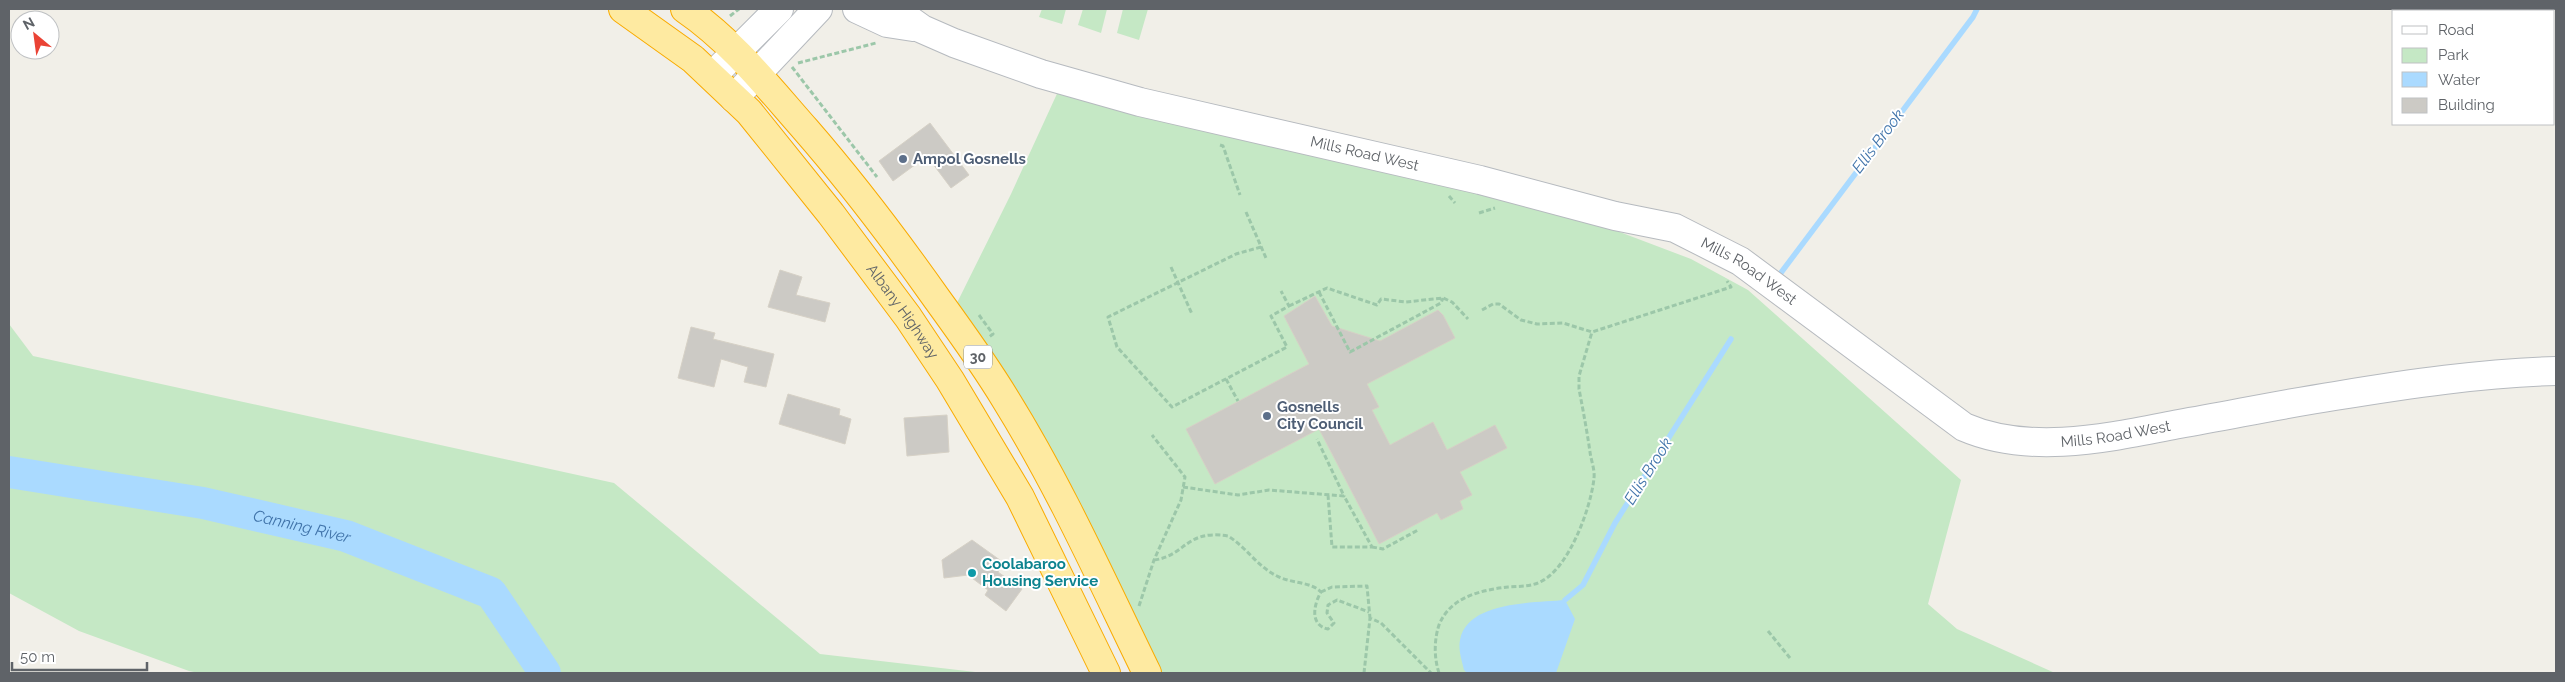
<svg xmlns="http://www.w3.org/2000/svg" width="2565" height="682" font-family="Raleway,sans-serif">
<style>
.green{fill:#c5e8c5}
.water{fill:#aadaff}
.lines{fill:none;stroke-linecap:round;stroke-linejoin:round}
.stream{stroke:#aadaff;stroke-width:5.5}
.river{stroke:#aadaff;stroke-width:32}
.building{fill:#cccac5;stroke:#d6d1c6}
.secondary-casing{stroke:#b6babf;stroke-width:30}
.trunk-casing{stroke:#f9ab00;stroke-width:30}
.path{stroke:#9cc7a9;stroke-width:3;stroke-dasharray:5 2.5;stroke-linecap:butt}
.secondary{stroke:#fff;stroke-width:28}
.trunk{stroke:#feeaa1;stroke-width:28}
.service-dot{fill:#5c6f8a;stroke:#fff;stroke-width:2}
.culture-dot{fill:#0f9aa8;stroke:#fff;stroke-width:2}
.labels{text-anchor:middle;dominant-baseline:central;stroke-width:4;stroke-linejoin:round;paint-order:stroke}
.shield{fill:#fff;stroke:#8f9295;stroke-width:1}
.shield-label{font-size:14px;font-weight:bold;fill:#5f6368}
.street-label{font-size:15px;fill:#5f6368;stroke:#fff}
.service-label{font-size:15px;font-weight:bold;fill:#4e5e75;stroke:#fff;text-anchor:start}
.culture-label{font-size:15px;font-weight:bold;fill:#0d838f;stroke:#fff;text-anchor:start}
.water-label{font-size:16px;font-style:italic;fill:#4174aa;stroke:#fff}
</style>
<rect width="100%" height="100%" fill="#f1efe8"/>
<!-- green -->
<path class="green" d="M 1042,9 L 1066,9 L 1062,24 L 1039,17 Z
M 1083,9 L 1107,9 L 1101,33 L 1078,25 Z
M 1123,9 L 1148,9 L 1139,40 L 1117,33 Z
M 1061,85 L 1517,193 L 1691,259 L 1748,290 L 1961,480 L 1928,604 L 1957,629 L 2055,673 L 1150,673 L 950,317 L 1011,194 Z
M 9,324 L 33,356 L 614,483 L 820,654 L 984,673 L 199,673 L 189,671 L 79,631 L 9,593 Z"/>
<!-- water -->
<path class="water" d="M 1565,600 L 1575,619 L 1556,673 L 1467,673 L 1464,670 C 1462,661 1458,650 1460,640 C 1467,601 1534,603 1565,600 Z"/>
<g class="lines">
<!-- stream -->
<path class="stream" d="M 1780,274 L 1973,17 L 1977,9
M 1565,600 L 1583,585 L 1615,523 L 1731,339"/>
<!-- river -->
<path class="river" id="s1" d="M 9,472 L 203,503 L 346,536 L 491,593 L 545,673"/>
</g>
<!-- building -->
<path class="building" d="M 930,123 L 969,175 L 951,188 L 927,156 L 893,181 L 879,161 Z
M 780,270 L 802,277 L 796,295 L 830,303 L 825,322 L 768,307 Z
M 1315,296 L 1332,326 L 1380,341 L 1438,310 L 1443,315 L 1455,338 L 1367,384 L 1379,407 L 1372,410 L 1390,445 L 1433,422 L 1447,450 L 1495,425 L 1507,448 L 1460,472 L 1472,495 L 1460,501 L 1463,509 L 1441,520 L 1437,513 L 1379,544 L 1319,429 L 1215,484 L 1186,429 L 1309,364 L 1284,316 Z
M 691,327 L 715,333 L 713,339 L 774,354 L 766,387 L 744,382 L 748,367 L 721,359 L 714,387 L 678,378 Z
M 788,394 L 840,409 L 839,415 L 851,419 L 845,444 L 779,424 Z
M 947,415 L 949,452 L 907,456 L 904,418 Z
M 972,540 L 1004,563 L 998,572 L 1022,589 L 1006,611 L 985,595 L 988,590 L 968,575 L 944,578 L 942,560 Z"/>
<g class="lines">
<!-- secondary casing -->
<g class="secondary-casing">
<g id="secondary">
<path d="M 857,9 L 887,23 L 913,27"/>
<path id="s2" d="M 894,9 L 922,29 L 954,43 L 1041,74 L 1140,102 L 1480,180 L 1615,216 L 1675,228 L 1740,261 L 1964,427 C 2031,456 2111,437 2179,424 C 2231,415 2283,404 2335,396 C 2408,384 2483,373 2556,371"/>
<path d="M 712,76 L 779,9"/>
<path d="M 734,98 L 818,9"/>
</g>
</g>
<!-- trunk casing -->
<g class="trunk-casing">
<g id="trunk">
<path id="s3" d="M 623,9 L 693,59 L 749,112 L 831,214 L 908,317 L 950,380 L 1020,497 L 1106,673"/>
<path d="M 685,9 C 733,42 768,87 806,130 C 853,184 896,241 937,299 C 961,332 985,365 1006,400 C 1060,487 1102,581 1147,673"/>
</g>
</g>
<!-- path -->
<path class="path" d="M 730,16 L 739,9
M 798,63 L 876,43
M 792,67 L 877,177
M 1220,145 L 1223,146 L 1240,195
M 1449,196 L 1455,203
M 1246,212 L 1266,258
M 1479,213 L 1495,208
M 1261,247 L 1236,254 L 1108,317 L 1117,347 L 1172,407 L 1287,347 L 1271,316 L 1289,306 L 1281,291
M 1171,267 L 1192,314
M 1319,292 L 1350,352 L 1441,303 L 1443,298
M 1289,306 L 1327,288 L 1377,305 L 1381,299 L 1406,302 L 1443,298 L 1452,302 L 1468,319
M 1482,310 L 1493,304 L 1499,304 L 1521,320 L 1537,324 L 1563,323 L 1592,332 L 1731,287 L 1727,281
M 979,315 L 993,334 L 989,337
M 1226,379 L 1238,401
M 1183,487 L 1238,495 L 1269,490 L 1344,496 L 1317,439
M 1328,495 L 1332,547 L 1372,547 L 1344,496
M 1372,547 L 1383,549 L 1418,530
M 1154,560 C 1186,556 1185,529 1228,536 C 1246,547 1258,567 1277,576 C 1292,584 1310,581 1321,592 C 1314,604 1309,625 1328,629 L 1334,623 L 1327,613 L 1328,605 L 1337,600 L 1369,612
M 1321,592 L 1332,587 L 1367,586 L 1370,618
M 1139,606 L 1154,560 L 1181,500 L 1185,477 L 1152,435
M 1768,631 L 1790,658
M 1364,673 L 1370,618 L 1381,623 L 1431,673
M 1439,673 C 1434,658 1434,640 1439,625 C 1450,597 1481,590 1508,587 C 1520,586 1531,587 1542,581 C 1569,567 1591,508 1594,478 C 1595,470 1591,460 1590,452 C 1587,431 1583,410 1579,389 L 1579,376 L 1592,332"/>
<!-- secondary -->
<use href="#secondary" class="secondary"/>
<!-- trunk -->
<use href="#trunk" class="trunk"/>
</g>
<!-- markers -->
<g class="service-dot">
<circle cx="903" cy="159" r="5"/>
<circle cx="1267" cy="416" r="5"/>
</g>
<circle class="culture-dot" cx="972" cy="573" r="5"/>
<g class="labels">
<!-- shield labels -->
<rect class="shield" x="964" y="345.5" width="28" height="23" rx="4"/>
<g class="shield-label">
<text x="978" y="357">30</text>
</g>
<!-- street labels -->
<g class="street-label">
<text stroke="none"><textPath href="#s2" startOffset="495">Mills Road West</textPath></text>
<text stroke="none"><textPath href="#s2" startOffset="900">Mills Road West</textPath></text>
<text stroke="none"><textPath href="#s3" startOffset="415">Albany Highway</textPath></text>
<text stroke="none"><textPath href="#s2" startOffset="1320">Mills Road West</textPath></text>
</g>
<!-- service labels -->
<g class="service-label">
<text x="913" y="159">Ampol Gosnells</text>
<text x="1277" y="407">Gosnells<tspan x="1277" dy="17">City Council</tspan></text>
</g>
<!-- culture labels -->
<g class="culture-label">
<text x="982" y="564">Coolabaroo<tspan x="982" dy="17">Housing Service</tspan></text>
</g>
<!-- water labels -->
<g class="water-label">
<text transform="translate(1878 141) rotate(-53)">Ellis Brook</text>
<text transform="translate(1648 471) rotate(-58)">Ellis Brook</text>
<text stroke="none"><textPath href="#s1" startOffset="298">Canning River</textPath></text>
</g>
</g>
<!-- border -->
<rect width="2565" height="682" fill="none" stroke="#5f6368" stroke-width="20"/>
<!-- legend -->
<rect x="2392" y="10" width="162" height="115" fill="#ffffff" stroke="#bfc1c3"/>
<rect x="2402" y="26" width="25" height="8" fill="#ffffff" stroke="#bfc1c3"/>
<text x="2438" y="35" font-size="15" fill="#5f6368">Road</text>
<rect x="2402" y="48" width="25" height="15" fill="#c5e8c5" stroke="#bfc1c3"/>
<text x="2438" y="60" font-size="15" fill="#5f6368">Park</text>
<rect x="2402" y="72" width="25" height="15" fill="#aadaff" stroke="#bfc1c3"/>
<text x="2438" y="85" font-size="15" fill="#5f6368">Water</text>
<rect x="2402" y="98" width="25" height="15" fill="#cccac5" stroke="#bfc1c3"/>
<text x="2438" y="110" font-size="15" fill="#5f6368">Building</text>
<!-- north arrow -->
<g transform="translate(35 35) rotate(331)"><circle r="24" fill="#ffffff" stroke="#bfc1c3"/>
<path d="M0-4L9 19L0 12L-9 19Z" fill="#ea4335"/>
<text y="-8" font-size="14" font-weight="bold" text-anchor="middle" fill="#5f6368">N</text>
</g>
<!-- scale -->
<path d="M12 662v8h135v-8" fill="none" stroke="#5f6368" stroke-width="2.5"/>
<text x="20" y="662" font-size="15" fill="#5f6368" stroke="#ffffff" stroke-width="4" paint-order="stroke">50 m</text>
</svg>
